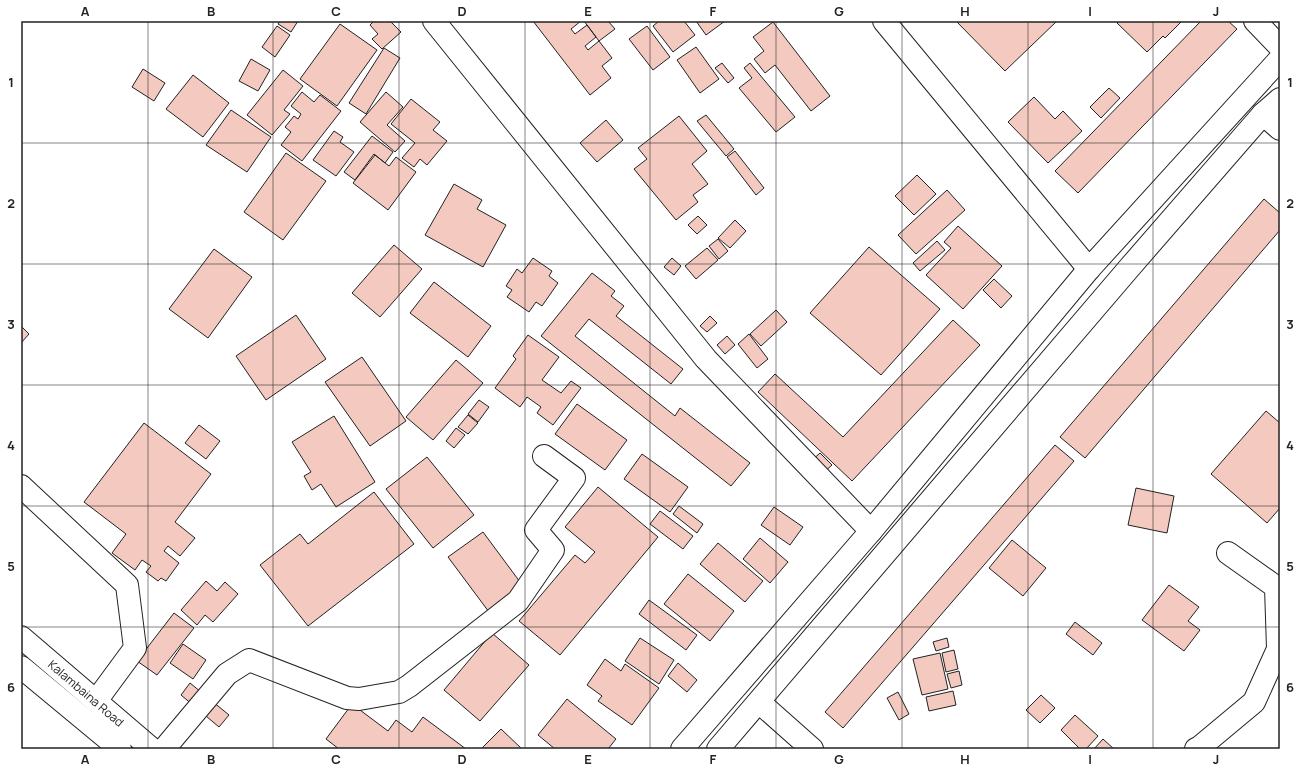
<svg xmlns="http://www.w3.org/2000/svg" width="1301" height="770" font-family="Manrope,sans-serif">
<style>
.building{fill:#f3c9c0;stroke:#222}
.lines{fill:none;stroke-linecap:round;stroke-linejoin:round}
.minor-casing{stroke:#222;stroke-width:24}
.major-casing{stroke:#222;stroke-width:24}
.highway-casing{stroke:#222;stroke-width:24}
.minor{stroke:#fff;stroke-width:22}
.major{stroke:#fff;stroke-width:22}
.highway{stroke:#fff;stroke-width:22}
.grid{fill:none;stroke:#222;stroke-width:1;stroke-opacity:0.55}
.labels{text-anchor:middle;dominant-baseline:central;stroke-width:3;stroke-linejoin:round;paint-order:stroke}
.street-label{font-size:12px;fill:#222;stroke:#fff}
.neatline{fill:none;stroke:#222;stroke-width:1.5}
.grid-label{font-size:13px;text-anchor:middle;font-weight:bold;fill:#222}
</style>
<rect width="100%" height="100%" fill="#fff"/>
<!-- building -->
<path class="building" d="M 280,21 L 298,21 L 291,32 L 278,24 Z
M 374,21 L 390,21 L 401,32 L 382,49 L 372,39 L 378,34 L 370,25 Z
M 533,21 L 581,21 L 571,29 L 575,34 L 587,25 L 596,37 L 585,46 L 588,50 L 599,41 L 612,58 L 602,66 L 611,78 L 590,95 Z
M 584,21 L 608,21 L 615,29 L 599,41 Z
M 659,21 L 684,21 L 695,35 L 673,52 L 653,26 Z
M 696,21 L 725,21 L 706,35 Z
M 956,21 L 1057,21 L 1005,71 Z
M 1119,21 L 1182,21 L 1165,38 L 1163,36 L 1147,52 L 1117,23 Z
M 1201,21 L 1228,21 L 1237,29 L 1078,193 L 1055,171 Z
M 773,22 L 830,96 L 811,111 L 775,65 L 765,73 L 754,59 L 764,51 L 753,37 Z
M 340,24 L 377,50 L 337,106 L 300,79 Z
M 277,26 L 290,35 L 275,57 L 262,47 Z
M 647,26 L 670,57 L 653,70 L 629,39 Z
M 696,47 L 719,79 L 700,93 L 677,60 Z
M 384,48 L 400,58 L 366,114 L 349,103 Z
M 251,59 L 270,70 L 258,91 L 239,81 Z
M 722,63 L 734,78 L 728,83 L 715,68 Z
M 750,63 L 795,117 L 776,132 L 739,88 L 752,78 L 744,68 Z
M 143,69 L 165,83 L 154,101 L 132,87 Z
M 283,70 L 303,86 L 284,110 L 290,114 L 272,135 L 247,115 Z
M 193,75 L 229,103 L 203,137 L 166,109 Z
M 1109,88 L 1120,98 L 1101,118 L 1090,107 Z
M 302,92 L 314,102 L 320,95 L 341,111 L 302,161 L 281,145 L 291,132 L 285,127 L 294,116 L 298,119 L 301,114 L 291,106 Z
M 386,92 L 403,107 L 387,125 L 405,141 L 395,152 L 360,122 Z
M 1034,97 L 1055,119 L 1063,111 L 1082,131 L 1048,163 L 1008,122 Z
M 411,99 L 440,122 L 433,130 L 447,141 L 427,165 L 420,159 L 414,167 L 402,158 L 415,143 L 391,124 Z
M 231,110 L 271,137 L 247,172 L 206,145 Z
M 706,115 L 734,149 L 726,156 L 697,121 Z
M 679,116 L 707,151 L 692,164 L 708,184 L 693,195 L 698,202 L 676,220 L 634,169 L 647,159 L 638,148 Z
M 606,120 L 623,140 L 597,162 L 580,143 Z
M 334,131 L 343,137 L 340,142 L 354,152 L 336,176 L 313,160 Z
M 372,136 L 393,152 L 385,163 L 374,154 L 355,180 L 344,172 Z
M 735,151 L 764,188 L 756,195 L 727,157 Z
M 286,153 L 326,181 L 283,240 L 244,212 Z
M 375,155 L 389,166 L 396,157 L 416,172 L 388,210 L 353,183 Z
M 917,175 L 936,194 L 914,215 L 895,196 Z
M 454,184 L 482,200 L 477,209 L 506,225 L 483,267 L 425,235 Z
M 947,190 L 965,210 L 916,254 L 898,235 Z
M 1264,199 L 1280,213 L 1280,230 L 1085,458 L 1060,437 Z
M 698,216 L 707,225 L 697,234 L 688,225 Z
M 735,220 L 746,231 L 730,248 L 718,238 Z
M 958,226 L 1002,266 L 963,309 L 926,275 L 951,248 L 944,242 Z
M 718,239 L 728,251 L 719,259 L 709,246 Z
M 937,241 L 945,250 L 920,271 L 913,263 Z
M 394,245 L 422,269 L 380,317 L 352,293 Z
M 869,247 L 940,309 L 881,375 L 810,313 Z
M 707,248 L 718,260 L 696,279 L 685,266 Z
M 214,249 L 252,277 L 208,338 L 169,309 Z
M 533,258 L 552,271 L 549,276 L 558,283 L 542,306 L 536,302 L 529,312 L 507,297 L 512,290 L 506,286 L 517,269 L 522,273 Z
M 672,258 L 681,266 L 674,275 L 664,267 Z
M 592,273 L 615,291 L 611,296 L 624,306 L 616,316 L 683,369 L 671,384 L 589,319 L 575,336 L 675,416 L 680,408 L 750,463 L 731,486 L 541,336 Z
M 994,279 L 1012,296 L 1001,308 L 983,290 Z
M 434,282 L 491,326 L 468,357 L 410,313 Z
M 776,310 L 787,322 L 761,346 L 750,334 Z
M 296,315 L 326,359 L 266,400 L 236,356 Z
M 710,316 L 717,323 L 707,332 L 700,326 Z
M 953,320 L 980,345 L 852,481 L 758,392 L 775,374 L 843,437 Z
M 21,326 L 29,334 L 21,343 Z
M 749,334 L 768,359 L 757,368 L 738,344 Z
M 528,335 L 559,357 L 542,380 L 561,393 L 571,381 L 581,388 L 553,425 L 537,413 L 541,407 L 527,397 L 520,407 L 495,388 L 516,359 L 513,356 Z
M 727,336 L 735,345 L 725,354 L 717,345 Z
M 362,357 L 406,421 L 370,446 L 325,382 Z
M 456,360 L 483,383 L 433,440 L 406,417 Z
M 479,400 L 489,407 L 478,422 L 468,414 Z
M 577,404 L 627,440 L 605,470 L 555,434 Z
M 1266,411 L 1280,423 L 1280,508 L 1267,523 L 1211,474 Z
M 468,415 L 478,423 L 468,434 L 458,427 Z
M 334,416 L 375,482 L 336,507 L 321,484 L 312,490 L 304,476 L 311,472 L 292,442 Z
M 144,423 L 211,474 L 175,522 L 195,538 L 180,556 L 168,546 L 164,551 L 179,563 L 166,581 L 161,578 L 158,581 L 146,572 L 151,566 L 142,560 L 135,570 L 112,553 L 126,534 L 84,502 Z
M 199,425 L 220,441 L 206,459 L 185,443 Z
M 456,428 L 465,435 L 454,448 L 446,441 Z
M 1055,445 L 1074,461 L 843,728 L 825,712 Z
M 820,453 L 832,465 L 822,474 L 810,462 Z
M 642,454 L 688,487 L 670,512 L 624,479 Z
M 427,457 L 474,515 L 433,548 L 386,489 Z
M 598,487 L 658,537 L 560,655 L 519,621 L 575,555 L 585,563 L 595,552 L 565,527 Z
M 1136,488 L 1174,496 L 1167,533 L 1128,525 Z
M 374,492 L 414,544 L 308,626 L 260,565 L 300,534 L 308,544 Z
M 679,506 L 703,524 L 697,533 L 673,514 Z
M 774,507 L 803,527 L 790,545 L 761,525 Z
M 660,511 L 693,536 L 683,549 L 650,524 Z
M 483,532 L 523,586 L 489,612 L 448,557 Z
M 760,538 L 788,562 L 770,583 L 743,559 Z
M 1012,540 L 1046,568 L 1023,596 L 989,568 Z
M 718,543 L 763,581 L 745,602 L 700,564 Z
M 688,574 L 734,611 L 710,641 L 664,604 Z
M 206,581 L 217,591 L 225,582 L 238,594 L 213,622 L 205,615 L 197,625 L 181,610 Z
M 1169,585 L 1199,607 L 1188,621 L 1200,630 L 1184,651 L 1142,620 Z
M 649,600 L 697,635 L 686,650 L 639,614 Z
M 174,613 L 194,628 L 157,675 L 137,661 Z
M 1075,622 L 1102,643 L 1093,655 L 1066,634 Z
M 492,633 L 529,665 L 480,721 L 444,690 Z
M 640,638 L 674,660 L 659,684 L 625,661 Z
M 947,638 L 949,647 L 936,651 L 933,642 Z
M 183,644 L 206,660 L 193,679 L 170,663 Z
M 954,650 L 958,669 L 946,672 L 942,653 Z
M 940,653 L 948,689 L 922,695 L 913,659 Z
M 605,659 L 621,671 L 625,664 L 659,688 L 632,725 L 598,701 L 602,696 L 587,685 Z
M 678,663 L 697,680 L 687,692 L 668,676 Z
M 959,671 L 962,685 L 951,688 L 947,674 Z
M 190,683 L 229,715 L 219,727 L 181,695 Z
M 953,691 L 956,705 L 929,711 L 926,697 Z
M 898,692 L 909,714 L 899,720 L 887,698 Z
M 1041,695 L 1055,708 L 1040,723 L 1026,710 Z
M 567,699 L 616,739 L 608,749 L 555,749 L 538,735 Z
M 352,704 L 388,731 L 396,720 L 412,732 L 423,717 L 466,749 L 339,749 L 326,739 Z
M 1075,715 L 1098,736 L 1086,749 L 1080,749 L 1061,730 Z
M 501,729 L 522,749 L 481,749 Z
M 1103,739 L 1114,749 L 1094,749 Z"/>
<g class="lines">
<!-- minor casing -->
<g class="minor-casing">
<path id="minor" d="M 434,21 L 706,359 L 871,531
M 884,21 L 1089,269
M 1255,21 L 1280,47
M 1263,114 L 1280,129
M 21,486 L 127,585 L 135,648 L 96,701
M 759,702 L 812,749
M 164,749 L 227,674 L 249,660 L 347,698 L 359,699 L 399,692 L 409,686 L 518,601 L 553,550 L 536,530 L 574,478 L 544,456
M 1196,749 L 1200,747 L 1254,702 L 1278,649 L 1276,587 L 1228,553"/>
</g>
<!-- major casing -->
<g class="major-casing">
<g id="major">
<path id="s1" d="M 21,637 L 152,749"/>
<path d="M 21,667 L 120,749"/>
</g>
</g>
<!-- highway casing -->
<g class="highway-casing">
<path id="highway" d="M 682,749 L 871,531 L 1089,269 L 1280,59
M 718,749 L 1130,267 L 1263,114 L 1280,99"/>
</g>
<!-- minor -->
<use href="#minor" class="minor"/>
<!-- major -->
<use href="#major" class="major"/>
<!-- highway -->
<use href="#highway" class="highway"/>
</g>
<!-- grid -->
<path class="grid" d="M 148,21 L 148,749M 273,21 L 273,749M 399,21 L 399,749M 525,21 L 525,749M 650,21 L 650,749M 776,21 L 776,749M 902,21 L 902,749M 1028,21 L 1028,749M 1153,21 L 1153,749M 21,143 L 1280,143M 21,264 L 1280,264M 21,385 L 1280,385M 21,506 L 1280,506M 21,627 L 1280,627"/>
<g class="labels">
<!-- street labels -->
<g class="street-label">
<text stroke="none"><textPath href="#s1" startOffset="86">Kalambaina Road</textPath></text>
</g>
</g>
<!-- border -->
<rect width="1301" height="770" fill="none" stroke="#ffffff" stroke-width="44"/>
<rect x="22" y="22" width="1257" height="726" class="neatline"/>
<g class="grid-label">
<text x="85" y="16">A</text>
<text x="211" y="16">B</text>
<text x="336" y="16">C</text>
<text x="462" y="16">D</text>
<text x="588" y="16">E</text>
<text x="713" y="16">F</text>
<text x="839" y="16">G</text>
<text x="965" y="16">H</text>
<text x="1090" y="16">I</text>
<text x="1216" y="16">J</text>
<text x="11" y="87">1</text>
<text x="1290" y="87">1</text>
<text x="11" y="208">2</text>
<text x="1290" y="208">2</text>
<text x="11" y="329">3</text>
<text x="1290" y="329">3</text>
<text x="11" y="450">4</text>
<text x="1290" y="450">4</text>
<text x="11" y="571">5</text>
<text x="1290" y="571">5</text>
<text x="11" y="692">6</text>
<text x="1290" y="692">6</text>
<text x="85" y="764">A</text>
<text x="211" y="764">B</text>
<text x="336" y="764">C</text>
<text x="462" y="764">D</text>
<text x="588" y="764">E</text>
<text x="713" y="764">F</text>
<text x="839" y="764">G</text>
<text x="965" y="764">H</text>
<text x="1090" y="764">I</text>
<text x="1216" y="764">J</text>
</g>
</svg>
